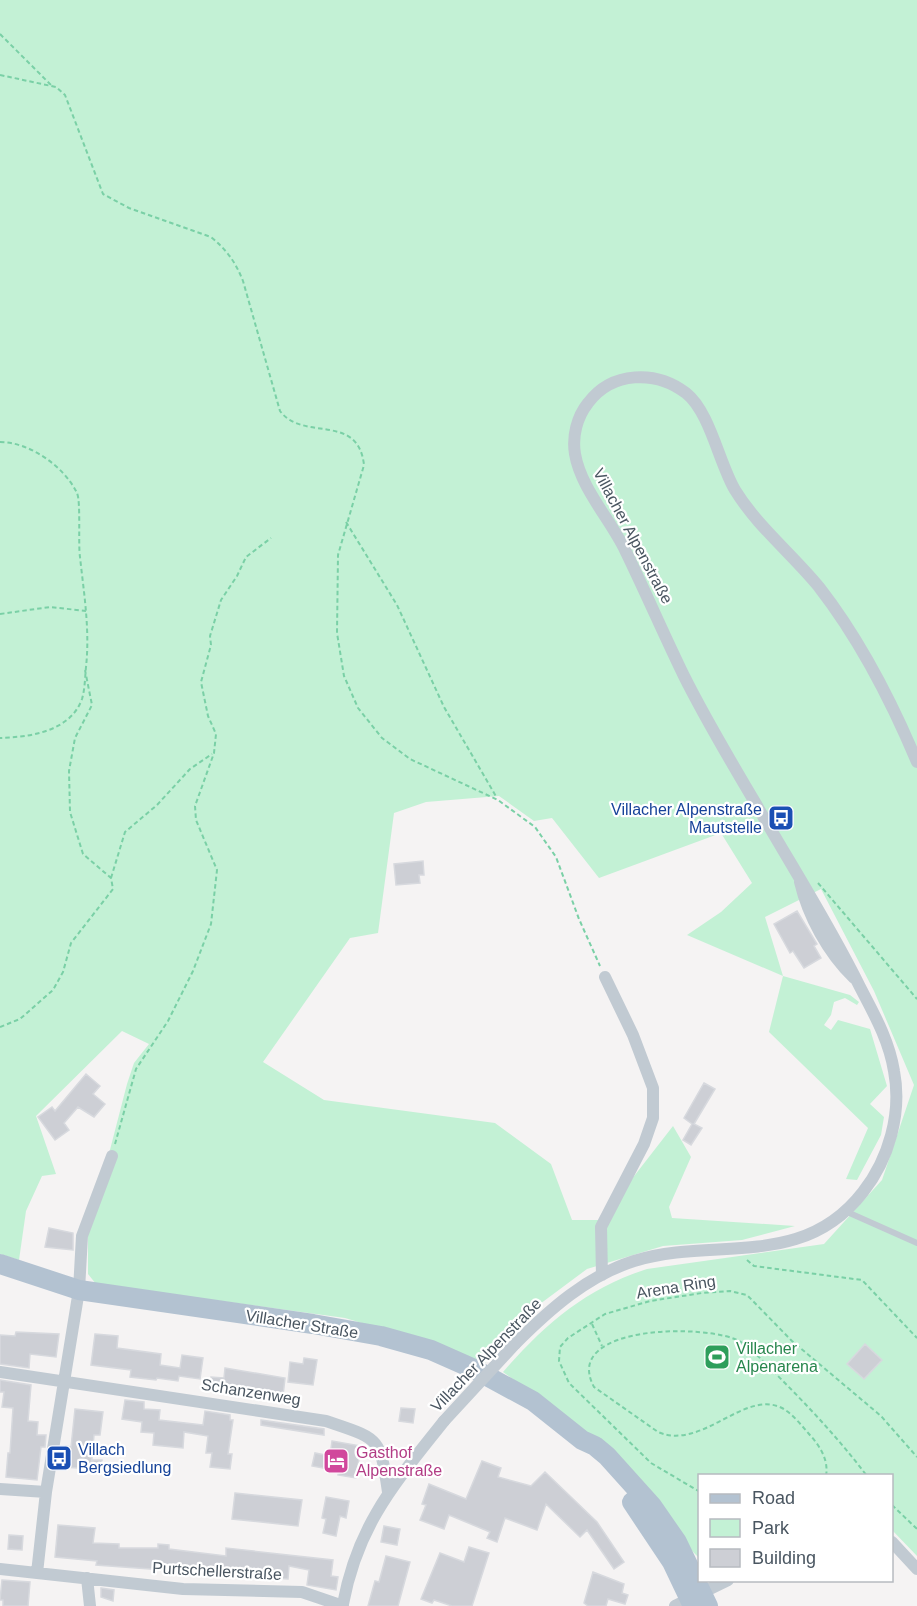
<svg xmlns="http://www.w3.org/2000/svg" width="917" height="1606" font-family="Arial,sans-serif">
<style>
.green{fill:#c3f1d5}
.building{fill:#cdcfd5;stroke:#d7d9de;stroke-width:1.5}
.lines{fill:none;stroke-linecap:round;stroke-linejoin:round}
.path{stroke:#7ad0a6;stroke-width:2;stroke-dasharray:4.5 3;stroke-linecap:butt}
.lane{stroke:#c1cad2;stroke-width:6}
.street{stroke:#c1cad2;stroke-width:12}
.primary{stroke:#b3c2d1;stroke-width:20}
.street-bridge{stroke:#c1cad2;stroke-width:12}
.labels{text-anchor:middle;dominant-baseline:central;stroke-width:4.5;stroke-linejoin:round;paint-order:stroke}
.street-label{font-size:16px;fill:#4a5661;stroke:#fff}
.transit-label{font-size:16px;fill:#164399;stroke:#fff;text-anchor:end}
.leisure-label{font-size:16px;fill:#27864d;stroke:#fff;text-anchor:start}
.hotel-label{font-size:16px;fill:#b23c85;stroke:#fff;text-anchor:start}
</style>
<rect width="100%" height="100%" fill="#f5f3f3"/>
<!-- green -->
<path class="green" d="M 0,0 L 917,0 L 917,1556 L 892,1530 L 892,1476 L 700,1476 L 699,1558 L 546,1403 L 503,1372 C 545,1324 585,1289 647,1269 L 824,1244 L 882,1180 L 914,1085 L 874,991 L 821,889 L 765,917 L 783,976 L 850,995 L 859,1002 L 857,1005 L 845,998 L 834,1002 L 831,1015 L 824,1025 L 831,1030 L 838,1020 L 870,1029 L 887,1086 L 870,1104 L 884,1117 L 881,1135 L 857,1180 L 846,1179 L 868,1128 L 769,1032 L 783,976 L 687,935 L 721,912 L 752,883 L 721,833 L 599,878 L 552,818 L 534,821 L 499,796 L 426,802 L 394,813 L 378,933 L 350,938 L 263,1062 L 324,1100 L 495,1123 L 551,1164 L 572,1220 L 600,1220 L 673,1126 L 691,1157 L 669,1207 L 672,1218 L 795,1226 L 742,1240 L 663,1246 L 587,1269 L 501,1333 L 484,1365 L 415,1339 L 345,1318 L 96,1284 L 88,1274 L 88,1235 L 127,1084 L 134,1063 L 149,1044 L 122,1031 L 36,1116 L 56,1174 L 42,1176 L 26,1211 L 19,1260 L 0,1254 Z"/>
<!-- building -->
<path class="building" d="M 423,861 L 424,875 L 419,875 L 420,883 L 396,885 L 394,864 Z
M 797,911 L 817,944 L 814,946 L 821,958 L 804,968 L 793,951 L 790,953 L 774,924 Z
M 86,1074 L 100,1086 L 93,1094 L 105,1104 L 94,1117 L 78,1107 L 64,1123 L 69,1130 L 55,1140 L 38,1117 L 52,1107 L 55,1111 Z
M 704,1083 L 715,1089 L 694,1124 L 702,1128 L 691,1145 L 683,1140 L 692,1124 L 684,1118 Z
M 49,1228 L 73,1233 L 73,1250 L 45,1247 Z
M 16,1332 L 59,1334 L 56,1357 L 30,1354 L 29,1368 L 0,1364 L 0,1335 L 15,1336 Z
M 95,1334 L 118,1336 L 117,1348 L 161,1354 L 160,1365 L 180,1368 L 182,1355 L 203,1358 L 200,1379 L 179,1376 L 178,1381 L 157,1378 L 156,1380 L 130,1377 L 131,1370 L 91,1365 Z
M 865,1344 L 882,1360 L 864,1379 L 847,1364 Z
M 304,1358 L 317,1360 L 313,1385 L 288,1382 L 290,1362 L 303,1364 Z
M 225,1368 L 285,1378 L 283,1396 L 210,1389 L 211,1377 L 224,1378 Z
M 0,1380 L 31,1385 L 28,1421 L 38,1422 L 37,1435 L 46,1435 L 45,1447 L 41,1447 L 37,1480 L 6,1477 L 8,1453 L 10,1453 L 13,1408 L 2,1407 L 4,1392 L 0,1392 Z
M 125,1400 L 144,1402 L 144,1409 L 160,1410 L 159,1420 L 203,1425 L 205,1411 L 230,1415 L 230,1420 L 233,1420 L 228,1454 L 232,1454 L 230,1469 L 210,1467 L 212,1453 L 206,1453 L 208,1436 L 184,1432 L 183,1448 L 153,1445 L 154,1433 L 141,1432 L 142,1422 L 122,1419 Z
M 401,1408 L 415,1409 L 413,1423 L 399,1421 Z
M 75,1409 L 103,1412 L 100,1435 L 94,1435 L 91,1469 L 64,1467 L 66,1446 L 71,1447 Z
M 261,1420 L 324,1429 L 324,1435 L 261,1425 Z
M 332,1441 L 361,1446 L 356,1478 L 338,1475 L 339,1471 L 312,1466 L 315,1453 L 330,1456 Z
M 92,1460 L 102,1460 L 101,1474 L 91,1473 Z
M 482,1461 L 501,1468 L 498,1477 L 531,1486 L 545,1472 L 597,1522 L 624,1562 L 614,1569 L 587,1530 L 580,1537 L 546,1504 L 537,1530 L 505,1518 L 497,1542 L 487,1538 L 490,1532 L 449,1515 L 444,1529 L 420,1520 L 426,1505 L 422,1504 L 429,1484 L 466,1499 Z
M 235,1493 L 302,1500 L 298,1526 L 232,1519 Z
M 326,1497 L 349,1501 L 346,1518 L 340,1516 L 336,1536 L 323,1533 L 326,1519 L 322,1518 Z
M 58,1525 L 95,1528 L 93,1543 L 119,1544 L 119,1548 L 158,1548 L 158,1544 L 169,1545 L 169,1549 L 226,1556 L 226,1548 L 333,1560 L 331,1576 L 338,1577 L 336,1590 L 307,1585 L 309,1570 L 289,1566 L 288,1579 L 96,1565 L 97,1561 L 55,1557 Z
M 384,1526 L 400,1529 L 397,1545 L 381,1542 Z
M 9,1535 L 23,1536 L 22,1550 L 8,1549 Z
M 469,1547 L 489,1553 L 472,1606 L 452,1606 L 434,1600 L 432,1603 L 421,1599 L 440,1553 L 464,1562 Z
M 386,1556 L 410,1562 L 398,1606 L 368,1606 L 375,1581 L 379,1582 Z
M 593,1572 L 624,1584 L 622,1593 L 628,1595 L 625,1604 L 608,1599 L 606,1606 L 588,1606 L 584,1603 Z
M 2,1580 L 30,1582 L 28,1606 L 3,1606 L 3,1600 L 0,1600 Z
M 101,1588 L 114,1590 L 113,1601 L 101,1597 Z"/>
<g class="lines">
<!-- path -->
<path class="path" d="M 0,34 L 51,85
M 0,75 L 56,87 L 65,95 L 103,194 L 129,208 L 211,237 C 227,250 236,263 243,281 L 280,411 C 303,442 358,412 364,465 L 338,555 L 337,633 L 344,676 L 358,708 L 382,738 L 410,759 L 498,800 L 535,827 L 556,857 L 579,919 L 600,966
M 0,442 C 29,442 64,466 77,493 C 81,502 78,544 80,557 C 84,594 90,630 86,667 C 85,677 85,689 82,699 C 70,732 29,737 0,738
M 346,522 L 397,605 L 444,707 L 497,798
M 0,614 L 50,607 L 86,611
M 111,878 L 125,832 L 157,805 L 190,769 L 212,754
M 818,883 L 917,999
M 0,1027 L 20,1019 L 53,990 L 63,972 L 71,943 L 113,889 L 111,878 L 83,854 L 70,812 L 69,771 L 75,738 L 92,705 L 85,670
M 115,1144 L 136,1069 L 168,1021 L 193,971 L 211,924 L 217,870 L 196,820 L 195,806 L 214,753 L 216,734 L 208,716 L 201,682 L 211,645 L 210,636 L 221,600 L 237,576 L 246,557 L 271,538
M 747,1260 L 754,1266 L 862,1280 L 917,1338
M 592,1324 L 602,1346
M 826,1476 C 829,1459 819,1445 809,1434 C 801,1425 793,1414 782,1408 C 744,1389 702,1451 658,1432 L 594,1387 C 560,1324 710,1323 741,1342 C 754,1350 764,1363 775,1373 C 808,1406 839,1439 867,1476
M 700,1492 L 651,1463 L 569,1383 L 559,1361 L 560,1347 L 568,1338 L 605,1314 L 650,1301 L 702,1293 L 730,1291 L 747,1295 L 792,1341 L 881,1416 L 917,1457
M 892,1505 L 917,1529"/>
<!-- lane -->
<path class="lane" d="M 845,1211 L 917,1243"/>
<!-- street -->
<path class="street" d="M 800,882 C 808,916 828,953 854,978
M 602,1275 L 601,1227 L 644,1144 L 653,1118 L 653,1088 L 633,1035 L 605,977
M 515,1344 C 550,1309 587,1276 634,1261 C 715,1236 802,1271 863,1192 C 889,1159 902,1113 894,1071 C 889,1040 874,1014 860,987 C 829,924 791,865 756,804 C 731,762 706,720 684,676 C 664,635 646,593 626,552 C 611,520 581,489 575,454 C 572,436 577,417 588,403 C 612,371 656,370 686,393 C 710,412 719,463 735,490 C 757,526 792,554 819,587 C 861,641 891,700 917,762
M 0,1372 L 326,1421 C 379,1439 380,1436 388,1492
M 0,1489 L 46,1492
M 892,1542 L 917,1569
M 0,1569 L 183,1589 L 302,1592 L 343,1606
M 37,1573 L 46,1492 L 79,1290 L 82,1236 L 112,1156
M 87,1578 L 90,1606
M 343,1604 C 358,1524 395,1483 444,1421
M 675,1606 L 728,1580"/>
<!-- primary -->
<path class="primary" d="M 0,1264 L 79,1290 L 313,1324 L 381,1336 L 431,1350 L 474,1369 L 533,1401 L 582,1440 L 595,1446 L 607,1456 L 652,1506 L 677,1542 L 708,1606
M 632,1502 L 672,1562 L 693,1606"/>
<!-- street-bridge -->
<path class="street-bridge" d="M 444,1421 L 515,1344"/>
</g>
<!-- icons -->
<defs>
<g id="bus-square" transform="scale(1.35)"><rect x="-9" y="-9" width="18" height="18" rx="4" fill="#1a4fb4" stroke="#fff"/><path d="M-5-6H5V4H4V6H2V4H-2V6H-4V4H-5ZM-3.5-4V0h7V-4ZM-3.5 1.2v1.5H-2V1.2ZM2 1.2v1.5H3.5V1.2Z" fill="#fff"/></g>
<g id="stadium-square" transform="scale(1.35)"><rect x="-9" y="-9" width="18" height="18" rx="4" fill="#2e9e5b" stroke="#fff"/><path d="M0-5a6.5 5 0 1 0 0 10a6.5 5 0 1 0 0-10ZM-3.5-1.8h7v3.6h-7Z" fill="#fff"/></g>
<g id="hotel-square" transform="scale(1.35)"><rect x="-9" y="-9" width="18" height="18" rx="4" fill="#d1479c" stroke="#fff"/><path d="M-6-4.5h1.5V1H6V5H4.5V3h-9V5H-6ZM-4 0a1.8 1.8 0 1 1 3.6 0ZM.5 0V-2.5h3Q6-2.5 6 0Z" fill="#fff"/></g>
</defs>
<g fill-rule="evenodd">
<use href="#bus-square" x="781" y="818"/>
<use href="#stadium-square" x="717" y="1357"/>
<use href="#bus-square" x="59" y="1458"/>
<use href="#hotel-square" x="336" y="1461"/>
</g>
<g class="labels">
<!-- street labels -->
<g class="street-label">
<text transform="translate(633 536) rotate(62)">Villacher Alpenstraße</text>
<text transform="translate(676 1287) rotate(-9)">Arena Ring</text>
<text transform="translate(302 1324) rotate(9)">Villacher Straße</text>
<text transform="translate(486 1355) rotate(-46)">Villacher Alpenstraße</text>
<text transform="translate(251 1392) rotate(9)">Schanzenweg</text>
<text transform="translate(217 1571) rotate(3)">Purtschellerstraße</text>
</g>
<!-- transit labels -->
<g class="transit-label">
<text x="762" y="809">Villacher Alpenstraße<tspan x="762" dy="18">Mautstelle</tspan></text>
<text x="78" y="1449" text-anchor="start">Villach<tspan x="78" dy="18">Bergsiedlung</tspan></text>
</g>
<!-- leisure labels -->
<g class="leisure-label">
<text x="736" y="1348">Villacher<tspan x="736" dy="18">Alpenarena</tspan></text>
</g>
<!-- hotel labels -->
<g class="hotel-label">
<text x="356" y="1452">Gasthof<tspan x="356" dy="18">Alpenstraße</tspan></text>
</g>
</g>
<!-- legend -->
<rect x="698" y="1474" width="195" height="108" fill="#ffffff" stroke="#b7bbc0" stroke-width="1.5"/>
<rect x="710" y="1494" width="30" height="9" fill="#b3c2d1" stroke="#b7bbc0" stroke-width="1.5"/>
<text x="752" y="1504" font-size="18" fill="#4a5661">Road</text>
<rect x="710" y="1519" width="30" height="18" fill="#c3f1d5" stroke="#b7bbc0" stroke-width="1.5"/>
<text x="752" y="1534" font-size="18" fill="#4a5661">Park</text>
<rect x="710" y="1549" width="30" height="18" fill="#cdcfd5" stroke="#b7bbc0" stroke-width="1.5"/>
<text x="752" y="1564" font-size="18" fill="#4a5661">Building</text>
</svg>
